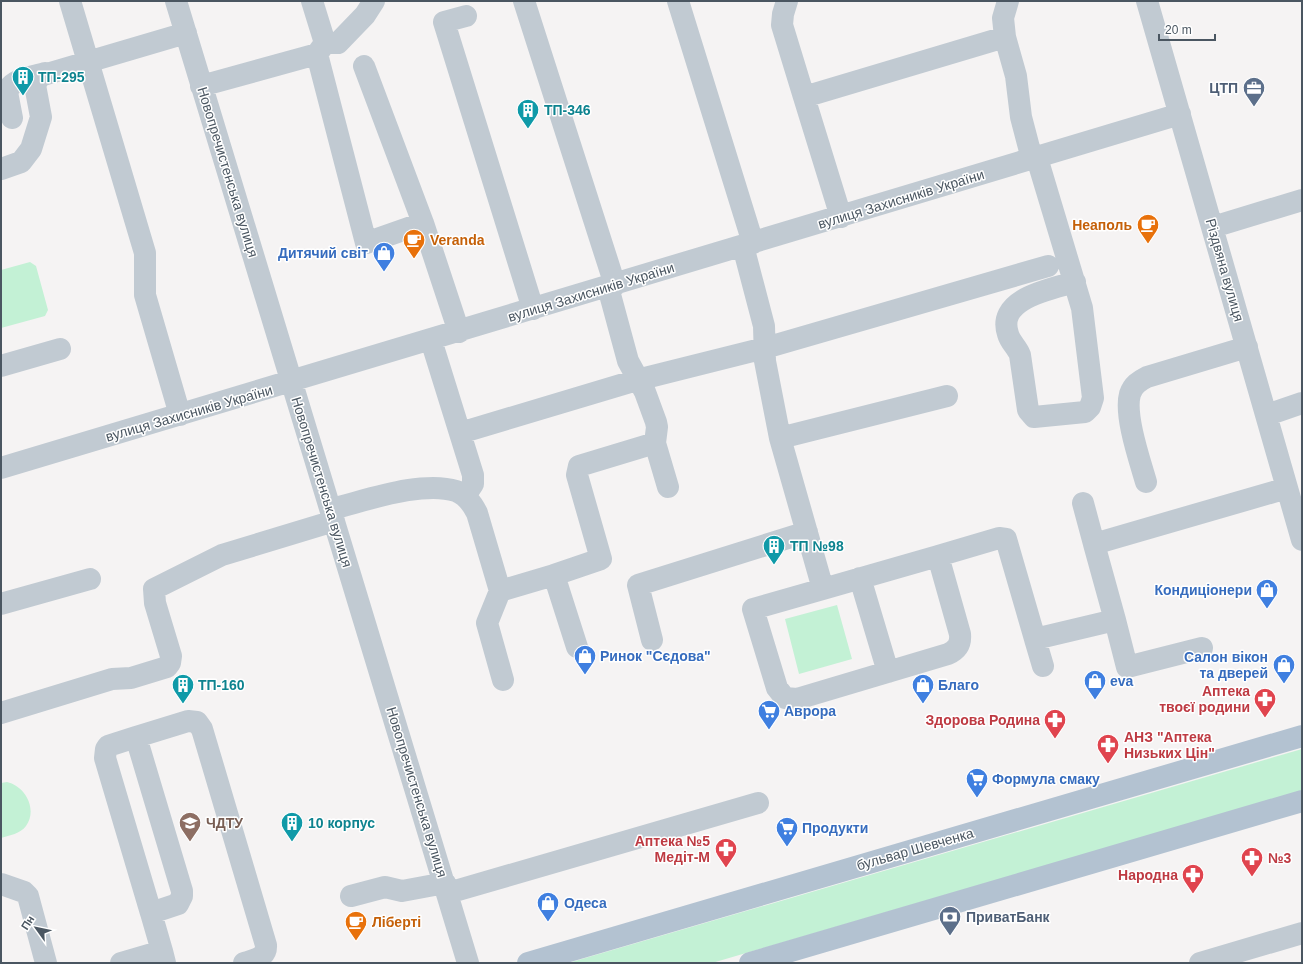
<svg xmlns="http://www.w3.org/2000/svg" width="1303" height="964" font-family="Helvetica,sans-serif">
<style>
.green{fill:#c3f1d5}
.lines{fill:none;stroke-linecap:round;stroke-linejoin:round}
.minor{stroke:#c1cad2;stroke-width:22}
.major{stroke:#b3c2d1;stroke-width:22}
.labels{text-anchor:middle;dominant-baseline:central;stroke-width:3;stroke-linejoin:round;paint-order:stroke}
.culture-label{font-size:14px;font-weight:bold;fill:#0d838f;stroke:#fff;text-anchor:start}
.service-label{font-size:14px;font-weight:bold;fill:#4e5e75;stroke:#fff;text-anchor:end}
.street-label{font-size:14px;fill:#4a5661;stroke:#fff}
.food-label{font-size:14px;font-weight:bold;fill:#c56008;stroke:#fff;text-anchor:start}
.shop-label{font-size:14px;font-weight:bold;fill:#366cbe;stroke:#fff;text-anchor:start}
.health-label{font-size:14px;font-weight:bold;fill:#be3a42;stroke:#fff;text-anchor:end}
.education-label{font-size:14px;font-weight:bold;fill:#785e54;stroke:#fff;text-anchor:start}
</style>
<rect width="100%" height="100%" fill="#f5f3f3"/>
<!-- green -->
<path class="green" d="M 30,262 L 36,266 L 48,310 L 45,316 L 1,328 L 1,270 Z
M 837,605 L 852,659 L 799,674 L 785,619 Z
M 1302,749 L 1302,791 L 712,963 L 568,963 Z
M 7,782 C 25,786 38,809 26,826 C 20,834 10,835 1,838 L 1,783 Z"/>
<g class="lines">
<!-- minor -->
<path class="minor" d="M 70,1 L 145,253 L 145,295 L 180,415
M 176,1 L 468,963
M 312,1 L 325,43 L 317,54
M 524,1 L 615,285
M 678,1 L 753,243
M 787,1 L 783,14 L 782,25 L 804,97
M 1147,1 L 1302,540
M 466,16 L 444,22 L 533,309
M 1005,37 L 1003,18 L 1008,1
M 325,43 L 338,43 L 365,15 L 374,1
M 364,66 L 423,223 L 459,332
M 201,86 L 317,54 L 366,243 L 423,223
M 12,118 L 7,92 C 12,78 32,77 45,73
M 1037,158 L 1082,308 L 1093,398 L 1090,407 L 1085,412 L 1034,417 L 1028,410 L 1020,355 C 1017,347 1010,342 1008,334 C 996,298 1052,289 1075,282
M 1,169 L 21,162 L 31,149 L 41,117 L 35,85 L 40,76 L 186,33
M 841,217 L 804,97 L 1005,37 L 1016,76 L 1021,117 L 1032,159
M 1213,227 L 1302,200
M 743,246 L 764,326 L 765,361 L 780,438 L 823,589 L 938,556 L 960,634 C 961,644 957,650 948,654 L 797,699 L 785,698 L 777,688 L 753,609 L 823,589
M 608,287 L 628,361 L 645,392 L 656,422 L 657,427 L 655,443 L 668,487
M 431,340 L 473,475 L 473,484 L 465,496
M 1,366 L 60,349
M 1267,415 L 1302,403
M 460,433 L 637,380 L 765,348 L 1048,266
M 780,438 L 947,396
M 1,468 L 1180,114
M 1146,482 C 1140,461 1124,415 1130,394 C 1133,385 1139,381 1147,377 L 1247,347
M 1083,503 L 1094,544
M 331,509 C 365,501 422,480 456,491 C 466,495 472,503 477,513 L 500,591 L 487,623 L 503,680
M 938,556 L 999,538 L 1006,539 L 1035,639 L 1115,620 L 1094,544 L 1287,488
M 554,575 L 601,559 L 577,475 L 579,466 L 655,443
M 860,578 L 888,672
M 500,591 L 554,575 L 577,647
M 1,604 L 90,579
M 1115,620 L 1127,667 L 1202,648
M 1035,639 L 1043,666
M 652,640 L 638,585 L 807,532
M 1,713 L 112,679 L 131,678 L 167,667 L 170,663 L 171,656 L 155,603 L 154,589 L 222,555 L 334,521
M 136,737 L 188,721 L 197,722 L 202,729 L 266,945 C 267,958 254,960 244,963
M 1,884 L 24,892 L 28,896 L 46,963
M 448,893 L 758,803
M 351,896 L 385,887 L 402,891 L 445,883
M 151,913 L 105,758 L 106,749 L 108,746 L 136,737 L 182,891 L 182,896 L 178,904 L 151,913 L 162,951
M 121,963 L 162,951 L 165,963
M 1200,963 L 1302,933"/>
<!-- major -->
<path class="major" d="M 528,963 L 1302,736
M 750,963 L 1302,801"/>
</g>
<!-- icons -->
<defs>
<g id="building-pin" transform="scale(1.15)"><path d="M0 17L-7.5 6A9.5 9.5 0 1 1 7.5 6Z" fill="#0f9aa8" stroke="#fff"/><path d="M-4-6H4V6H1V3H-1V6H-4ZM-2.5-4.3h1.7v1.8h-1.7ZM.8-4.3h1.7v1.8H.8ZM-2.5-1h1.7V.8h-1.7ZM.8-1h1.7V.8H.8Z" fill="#fff"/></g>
<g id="office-pin" transform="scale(1.15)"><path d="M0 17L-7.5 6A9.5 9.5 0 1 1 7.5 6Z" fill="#5c6f8a" stroke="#fff"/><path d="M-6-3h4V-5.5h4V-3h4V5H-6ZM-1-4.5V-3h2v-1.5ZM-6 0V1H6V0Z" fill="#fff"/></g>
<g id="cafe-pin" transform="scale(1.15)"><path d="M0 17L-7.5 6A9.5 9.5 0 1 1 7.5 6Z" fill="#e8710a" stroke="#fff"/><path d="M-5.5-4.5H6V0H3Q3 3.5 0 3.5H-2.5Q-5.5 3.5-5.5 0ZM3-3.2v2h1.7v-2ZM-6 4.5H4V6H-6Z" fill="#fff"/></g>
<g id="shop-pin" transform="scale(1.15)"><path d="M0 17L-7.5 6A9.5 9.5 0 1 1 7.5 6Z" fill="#3f7fe0" stroke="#fff"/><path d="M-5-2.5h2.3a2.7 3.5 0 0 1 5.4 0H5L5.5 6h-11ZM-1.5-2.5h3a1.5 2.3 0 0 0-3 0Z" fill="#fff"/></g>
<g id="pharmacy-pin" transform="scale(1.15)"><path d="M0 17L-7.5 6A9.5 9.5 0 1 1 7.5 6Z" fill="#e0444e" stroke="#fff"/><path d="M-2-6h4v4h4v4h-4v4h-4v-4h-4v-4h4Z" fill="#fff"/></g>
<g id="supermarket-pin" transform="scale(1.15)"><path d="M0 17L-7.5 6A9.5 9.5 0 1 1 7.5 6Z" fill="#3f7fe0" stroke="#fff"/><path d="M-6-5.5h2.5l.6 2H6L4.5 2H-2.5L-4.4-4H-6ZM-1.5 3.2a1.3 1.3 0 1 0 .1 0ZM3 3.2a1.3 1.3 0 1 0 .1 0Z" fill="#fff"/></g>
<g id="university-pin" transform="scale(1.15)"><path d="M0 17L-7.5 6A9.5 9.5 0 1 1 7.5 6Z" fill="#8d6e63" stroke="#fff"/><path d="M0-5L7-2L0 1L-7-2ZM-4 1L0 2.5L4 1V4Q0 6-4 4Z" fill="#fff"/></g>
<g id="bank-pin" transform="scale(1.15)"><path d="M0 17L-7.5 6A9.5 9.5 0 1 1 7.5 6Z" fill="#5c6f8a" stroke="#fff"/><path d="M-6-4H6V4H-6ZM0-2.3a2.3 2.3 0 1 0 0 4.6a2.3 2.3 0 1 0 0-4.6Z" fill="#fff"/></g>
</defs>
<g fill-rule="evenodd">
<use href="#building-pin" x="23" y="77"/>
<use href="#office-pin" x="1254" y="88"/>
<use href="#building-pin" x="528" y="110"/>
<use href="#cafe-pin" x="1148" y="225"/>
<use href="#cafe-pin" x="414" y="240"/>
<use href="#shop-pin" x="384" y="253"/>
<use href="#building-pin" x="774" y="546"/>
<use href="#shop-pin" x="1267" y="590"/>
<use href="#shop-pin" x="585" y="656"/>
<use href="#shop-pin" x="1284" y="665"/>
<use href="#shop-pin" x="1095" y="681"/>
<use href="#building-pin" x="183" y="685"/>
<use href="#shop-pin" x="923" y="685"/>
<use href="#pharmacy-pin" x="1265" y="699"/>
<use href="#supermarket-pin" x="769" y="711"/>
<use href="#pharmacy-pin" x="1055" y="720"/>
<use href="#pharmacy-pin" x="1108" y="745"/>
<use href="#supermarket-pin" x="977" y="779"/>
<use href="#university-pin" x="190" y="823"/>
<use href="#building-pin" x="292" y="823"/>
<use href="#supermarket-pin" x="787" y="828"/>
<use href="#pharmacy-pin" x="726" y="849"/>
<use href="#pharmacy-pin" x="1252" y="858"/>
<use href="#pharmacy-pin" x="1193" y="875"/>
<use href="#shop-pin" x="548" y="903"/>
<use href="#bank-pin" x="950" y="917"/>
<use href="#cafe-pin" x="356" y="922"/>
</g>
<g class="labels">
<!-- culture labels -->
<g class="culture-label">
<text x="38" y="77">ТП-295</text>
<text x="544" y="110">ТП-346</text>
<text x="790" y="546">ТП №98</text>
<text x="198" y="685">ТП-160</text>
<text x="308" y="823">10 корпус</text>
</g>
<!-- service labels -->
<g class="service-label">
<text x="1238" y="88">ЦТП</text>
<text x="966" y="917" text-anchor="start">ПриватБанк</text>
</g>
<!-- street labels -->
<g class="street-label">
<text transform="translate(228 172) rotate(73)">Новопречистенська вулиця</text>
<text transform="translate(901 199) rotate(-17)">вулиця Захисників України</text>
<text transform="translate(1225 270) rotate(74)">Різдвяна вулиця</text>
<text transform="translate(591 292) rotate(-17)">вулиця Захисників України</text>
<text transform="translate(189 413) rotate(-16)">вулиця Захисників України</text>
<text transform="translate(322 482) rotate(73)">Новопречистенська вулиця</text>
<text transform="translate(417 792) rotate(73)">Новопречистенська вулиця</text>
<text transform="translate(915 849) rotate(-16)">бульвар Шевченка</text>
</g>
<!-- food labels -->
<g class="food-label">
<text x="1132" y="225" text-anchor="end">Неаполь</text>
<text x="430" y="240">Veranda</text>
<text x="372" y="922">Ліберті</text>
</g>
<!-- shop labels -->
<g class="shop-label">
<text x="368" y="253" text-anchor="end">Дитячий світ</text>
<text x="1252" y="590" text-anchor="end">Кондиціонери</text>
<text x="600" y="656">Ринок "Сєдова"</text>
<text x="1268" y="657" text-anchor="end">Салон вікон<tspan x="1268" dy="16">та дверей</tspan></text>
<text x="1110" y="681">eva</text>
<text x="938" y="685">Благо</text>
<text x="784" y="711">Аврора</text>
<text x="992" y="779">Формула смаку</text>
<text x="802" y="828">Продукти</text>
<text x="564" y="903">Одеса</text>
</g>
<!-- health labels -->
<g class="health-label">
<text x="1250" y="691">Аптека<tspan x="1250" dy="16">твоєї родини</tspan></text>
<text x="1040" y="720">Здорова Родина</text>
<text x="1124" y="737" text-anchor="start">АНЗ "Аптека<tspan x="1124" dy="16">Низьких Цiн"</tspan></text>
<text x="710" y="841">Аптека №5<tspan x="710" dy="16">Медіт-М</tspan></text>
<text x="1268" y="858" text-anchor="start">№3</text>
<text x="1178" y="875">Народна</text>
</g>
<!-- education labels -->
<g class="education-label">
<text x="206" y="823">ЧДТУ</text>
</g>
</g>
<!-- border -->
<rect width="1303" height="964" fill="none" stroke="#4a5661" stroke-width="4"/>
<!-- north arrow -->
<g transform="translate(36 928) rotate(303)" stroke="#ffffff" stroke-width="3" paint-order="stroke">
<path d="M0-3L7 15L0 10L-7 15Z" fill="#4a5661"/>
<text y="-6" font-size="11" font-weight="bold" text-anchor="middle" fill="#4a5661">Пн</text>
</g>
<!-- scale -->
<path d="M1159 34v6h56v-6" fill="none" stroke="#4a5661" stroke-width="2"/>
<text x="1165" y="34" font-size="12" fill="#4a5661" stroke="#ffffff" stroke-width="3" paint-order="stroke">20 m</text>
</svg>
